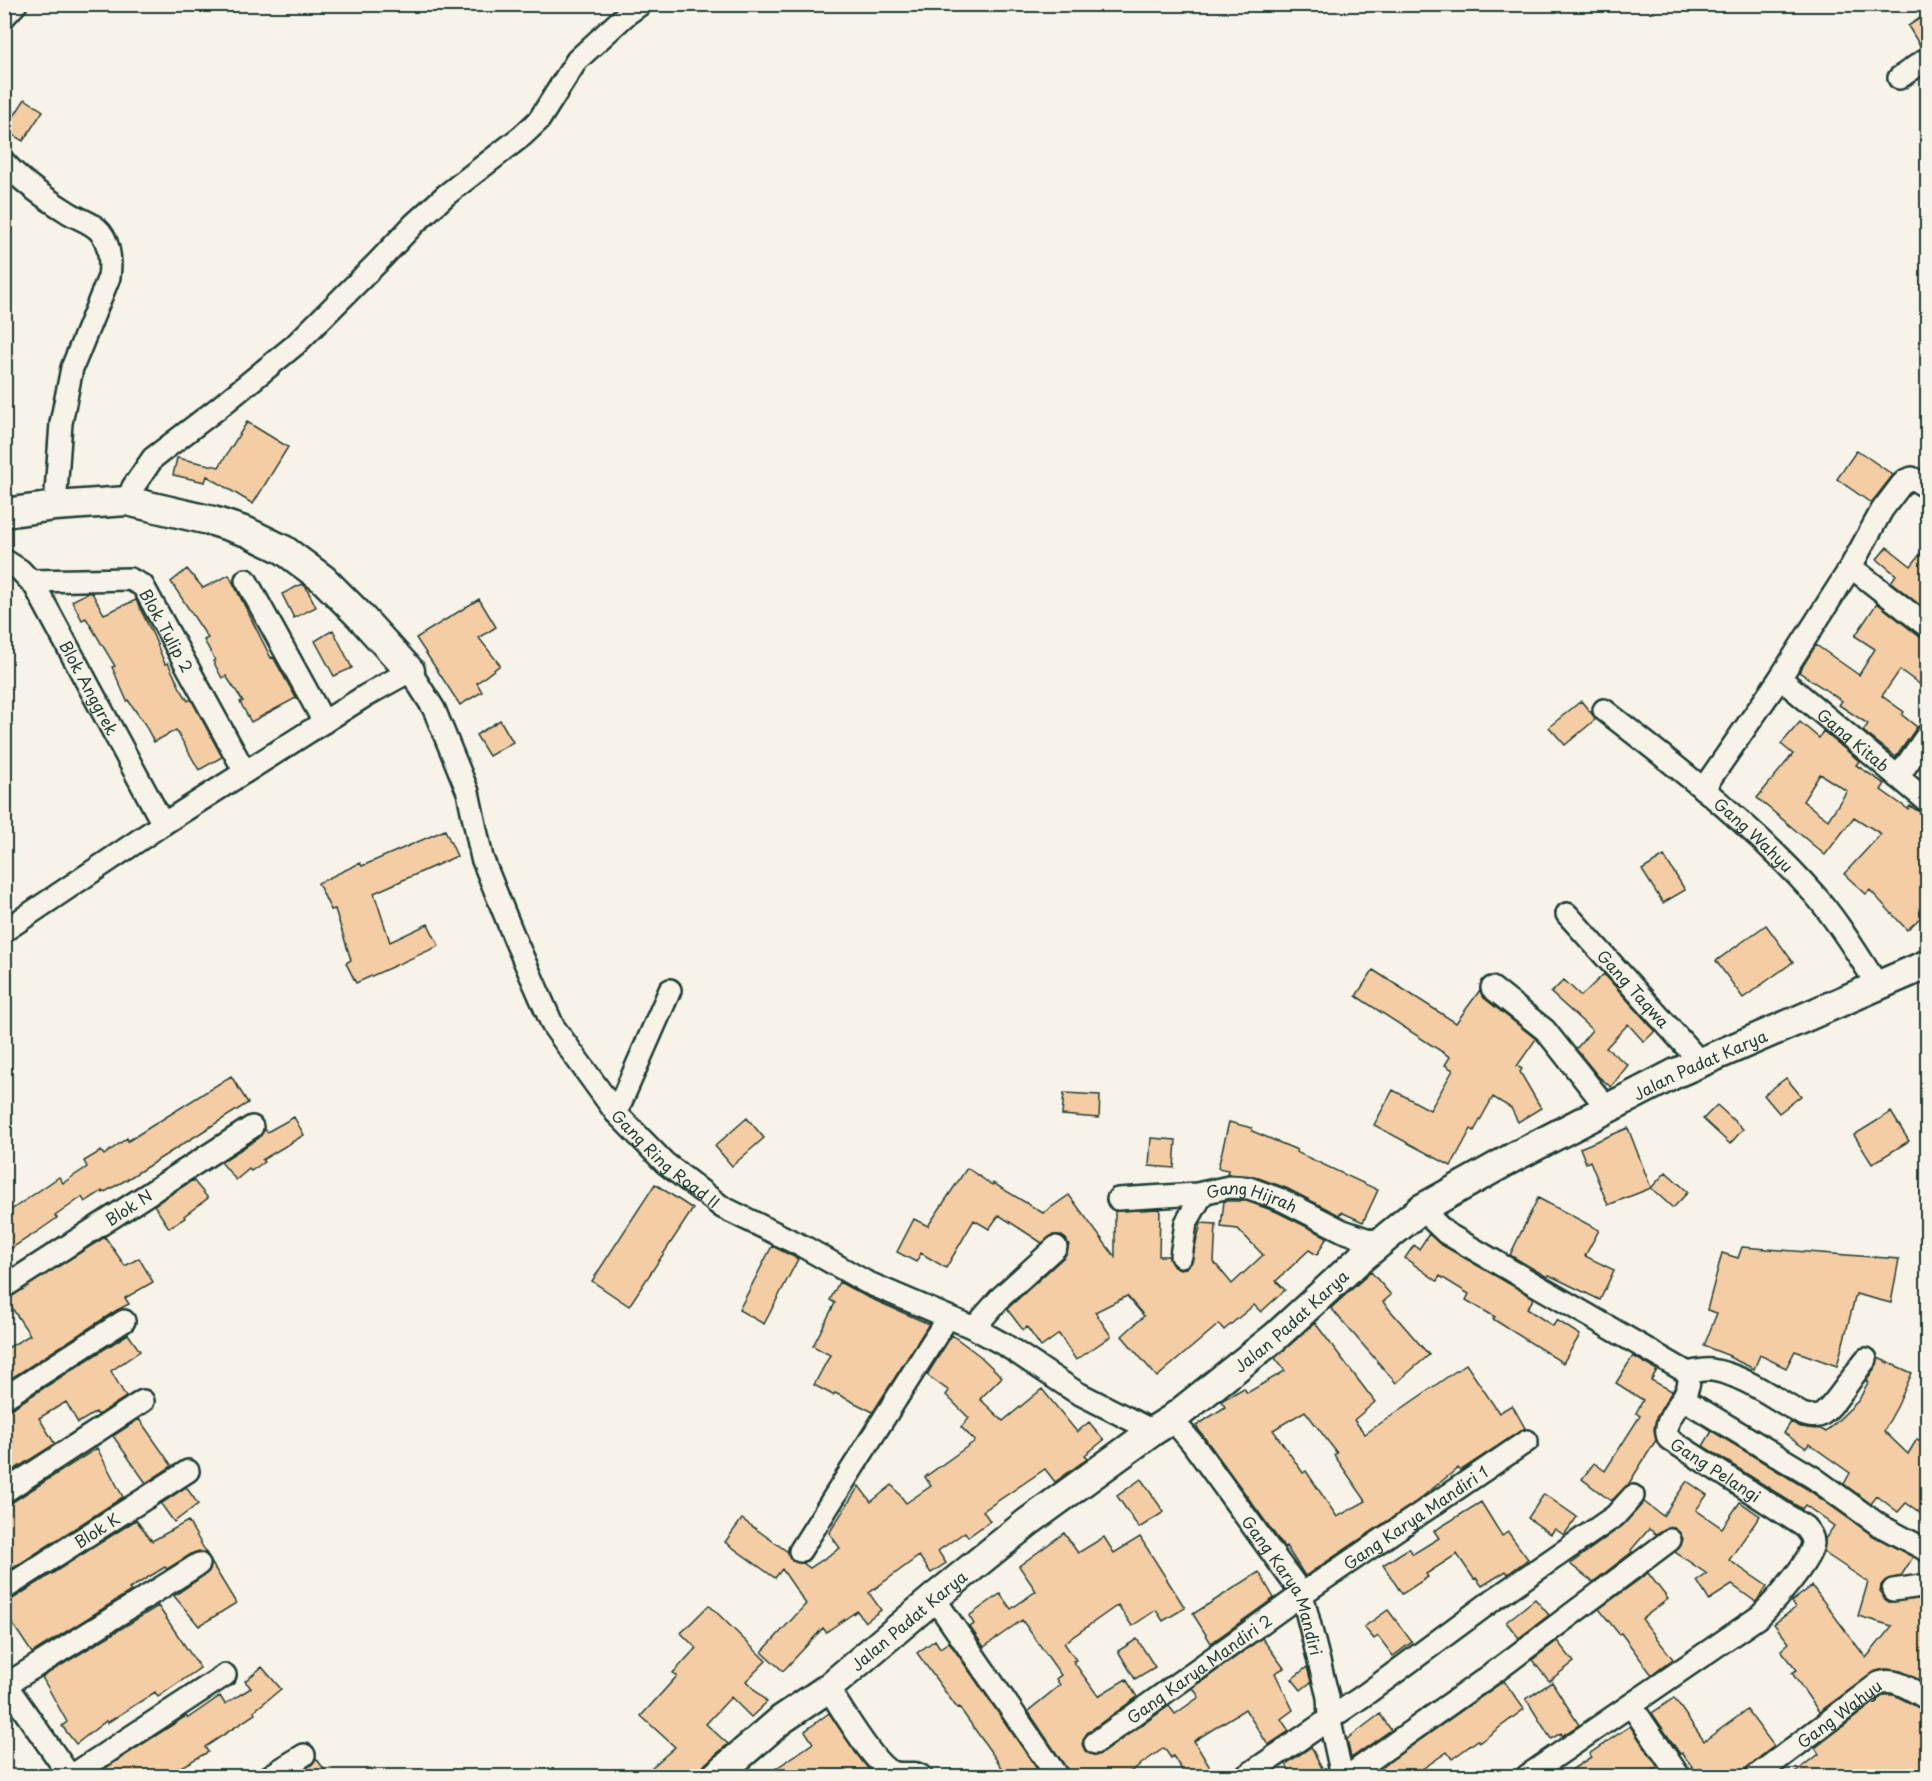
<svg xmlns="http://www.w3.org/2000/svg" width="1932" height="1781" font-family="'Playpen Sans',sans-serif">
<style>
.building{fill:#f5cda4;stroke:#1f3d34;stroke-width:1.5;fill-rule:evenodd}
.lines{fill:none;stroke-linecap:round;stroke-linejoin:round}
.street-casing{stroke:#1f3d34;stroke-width:26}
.secondary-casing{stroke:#1f3d34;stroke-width:33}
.street{stroke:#f7f3e8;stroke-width:21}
.secondary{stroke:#f7f3e8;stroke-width:28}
.labels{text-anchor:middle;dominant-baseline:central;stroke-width:5;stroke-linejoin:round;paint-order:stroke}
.street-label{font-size:16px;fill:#1f3d34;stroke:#f7f3e8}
</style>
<rect width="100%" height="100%" fill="#f7f3e8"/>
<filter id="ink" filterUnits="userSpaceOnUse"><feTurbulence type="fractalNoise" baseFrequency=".0167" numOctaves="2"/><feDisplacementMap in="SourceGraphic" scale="12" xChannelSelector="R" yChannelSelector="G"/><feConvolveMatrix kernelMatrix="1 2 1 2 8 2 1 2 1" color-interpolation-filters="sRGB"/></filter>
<g filter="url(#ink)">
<!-- building -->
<path class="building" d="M 1928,13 L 1928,45 L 1921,47 L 1908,26 Z
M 25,99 L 43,111 L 23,141 L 5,130 Z
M 247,422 L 288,447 L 253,504 L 207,476 L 205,482 L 173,475 L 177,458 L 219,467 Z
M 1857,450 L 1893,475 L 1871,503 L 1837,479 Z
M 1928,544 L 1928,608 L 1926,610 L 1891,582 L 1896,575 L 1877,559 L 1887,547 L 1911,566 Z
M 187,569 L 203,588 L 229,575 L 271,658 L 273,657 L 296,698 L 251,722 L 240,702 L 243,701 L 226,676 L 222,678 L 213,661 L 215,660 L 204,640 L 208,638 L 171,582 Z
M 302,584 L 306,587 L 316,607 L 294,618 L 282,594 Z
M 87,593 L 92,593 L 104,614 L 136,600 L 154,637 L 165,664 L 168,663 L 180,688 L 188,701 L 191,699 L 222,757 L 199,770 L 176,730 L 154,742 L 144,723 L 128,700 L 127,701 L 112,667 L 115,666 L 86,618 L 82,620 L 72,601 Z
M 479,599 L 496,627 L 479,638 L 500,665 L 477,683 L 482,692 L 460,705 L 416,638 Z
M 1877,603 L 1920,637 L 1928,640 L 1928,690 L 1900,670 L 1882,696 L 1904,712 L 1902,715 L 1917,727 L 1896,757 L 1863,731 L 1868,724 L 1839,705 L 1842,701 L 1799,672 L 1816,645 L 1859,675 L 1875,649 L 1855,636 Z
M 333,630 L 352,668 L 334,676 L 315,641 Z
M 1581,701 L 1596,719 L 1565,745 L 1549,727 Z
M 500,720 L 513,742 L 489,756 L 476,735 Z
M 1800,722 L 1819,738 L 1823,731 L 1859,761 L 1856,765 L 1885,784 L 1881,790 L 1908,809 L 1910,806 L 1928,817 L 1928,911 L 1907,930 L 1870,890 L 1866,894 L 1844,874 L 1881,834 L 1854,817 L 1825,855 L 1757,798 L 1793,754 L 1781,744 ZM 1820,774 L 1847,791 L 1828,820 L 1803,801 Z
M 445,830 L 457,856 L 374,893 L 390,942 L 428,924 L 439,946 L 356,983 L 346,963 L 351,960 L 335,909 L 331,910 L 318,883 L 360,863 L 362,866 Z
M 1664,856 L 1685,890 L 1663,903 L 1642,870 Z
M 1766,925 L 1793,962 L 1743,998 L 1716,961 Z
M 1373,970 L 1456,1023 L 1480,990 L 1484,998 L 1536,1039 L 1517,1066 L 1522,1069 L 1520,1072 L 1541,1108 L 1518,1122 L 1511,1108 L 1493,1097 L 1474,1131 L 1471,1129 L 1451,1166 L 1374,1125 L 1393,1090 L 1430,1110 L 1453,1070 L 1445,1065 L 1450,1057 L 1356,996 Z
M 1604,974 L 1655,1031 L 1644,1042 L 1628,1024 L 1606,1048 L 1628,1065 L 1611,1087 L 1598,1076 L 1576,1049 L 1592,1030 L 1551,993 L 1564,980 L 1581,996 Z
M 231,1076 L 248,1103 L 126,1180 L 103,1193 L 102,1191 L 85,1202 L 82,1197 L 55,1216 L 57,1218 L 37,1232 L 4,1253 L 4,1215 L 59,1177 L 63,1183 L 87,1167 L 84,1161 L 101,1151 L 104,1155 L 127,1138 L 128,1141 Z
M 1786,1078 L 1801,1096 L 1779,1113 L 1764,1095 Z
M 1064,1093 L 1100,1095 L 1099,1118 L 1062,1115 Z
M 1717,1105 L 1743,1129 L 1730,1144 L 1703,1119 Z
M 1891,1112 L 1909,1141 L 1872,1164 L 1854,1135 Z
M 294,1117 L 304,1135 L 262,1160 L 264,1162 L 251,1171 L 249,1169 L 236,1180 L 221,1162 L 259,1138 L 264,1129 L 267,1132 Z
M 747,1118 L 764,1138 L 732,1166 L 715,1146 Z
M 1229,1122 L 1252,1128 L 1252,1131 L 1297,1150 L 1296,1152 L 1378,1190 L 1363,1222 L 1341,1212 L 1339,1215 L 1286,1188 L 1253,1176 L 1227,1174 L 1228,1170 L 1218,1168 Z
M 1628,1128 L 1651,1188 L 1608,1205 L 1590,1161 L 1586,1163 L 1580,1148 Z
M 1151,1138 L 1176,1140 L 1174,1168 L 1149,1166 Z
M 967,1168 L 992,1185 L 993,1183 L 1043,1213 L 1069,1195 L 1115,1257 L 1115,1211 L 1160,1209 L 1159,1256 L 1169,1256 L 1173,1266 L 1180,1269 L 1186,1268 L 1191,1263 L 1201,1223 L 1216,1224 L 1214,1262 L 1232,1284 L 1263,1255 L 1238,1229 L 1221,1227 L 1224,1201 L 1246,1201 L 1277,1212 L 1327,1237 L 1317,1255 L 1309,1250 L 1276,1281 L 1285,1290 L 1261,1312 L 1254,1305 L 1224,1330 L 1219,1324 L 1157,1377 L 1122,1336 L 1144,1316 L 1127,1296 L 1095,1312 L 1111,1336 L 1076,1360 L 1059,1334 L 1041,1347 L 1027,1327 L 1023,1330 L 1007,1309 L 1065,1256 L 1069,1245 L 1066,1239 L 1060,1235 L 1053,1235 L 1042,1243 L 999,1215 L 989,1229 L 974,1220 L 946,1268 L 921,1253 L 916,1262 L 897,1252 L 914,1219 L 928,1226 Z
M 1666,1172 L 1688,1192 L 1673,1208 L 1651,1188 Z
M 193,1180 L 208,1198 L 184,1216 L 185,1218 L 169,1228 L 154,1205 Z
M 655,1184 L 693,1209 L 629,1306 L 592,1281 Z
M 1538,1198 L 1599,1230 L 1585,1256 L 1614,1270 L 1600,1300 L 1549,1275 L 1547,1277 L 1510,1255 Z
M 1429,1234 L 1440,1244 L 1534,1298 L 1527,1309 L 1553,1326 L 1557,1320 L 1580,1335 L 1563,1363 L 1493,1319 L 1495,1317 L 1466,1300 L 1469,1294 L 1440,1276 L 1437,1281 L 1405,1258 L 1414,1245 L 1419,1249 Z
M 105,1237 L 125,1266 L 139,1258 L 153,1282 L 125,1298 L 129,1304 L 117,1310 L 4,1383 L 4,1350 L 30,1335 L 6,1299 Z
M 772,1246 L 798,1259 L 764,1324 L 739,1310 Z
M 1742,1247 L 1899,1259 L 1891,1303 L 1856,1294 L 1837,1366 L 1795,1351 L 1786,1368 L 1760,1355 L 1754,1369 L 1729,1357 L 1730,1356 L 1704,1346 L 1717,1313 L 1707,1310 L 1722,1253 L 1738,1258 Z
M 1371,1272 L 1391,1295 L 1383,1302 L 1429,1355 L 1396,1383 L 1331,1308 Z
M 839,1282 L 867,1297 L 929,1324 L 873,1412 L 835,1393 L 833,1395 L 814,1385 L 830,1355 L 813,1346 L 835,1303 L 830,1300 Z
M 1315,1323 L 1375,1402 L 1354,1420 L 1365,1434 L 1466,1364 L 1499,1413 L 1512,1405 L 1525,1428 L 1460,1471 L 1458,1468 L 1417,1501 L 1305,1576 L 1286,1546 L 1284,1547 L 1196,1426 L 1225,1407 L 1221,1401 L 1244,1388 L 1247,1393 L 1285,1371 L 1275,1358 ZM 1305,1411 L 1337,1453 L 1334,1455 L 1366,1501 L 1337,1517 L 1306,1471 L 1303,1473 L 1273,1430 Z
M 128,1334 L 140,1351 L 111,1371 L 126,1397 L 98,1415 L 96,1412 L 78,1423 L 66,1402 L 39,1418 L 55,1444 L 4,1476 L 4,1411 L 11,1409 Z
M 952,1335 L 980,1356 L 1002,1377 L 980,1399 L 1003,1421 L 1042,1389 L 1077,1432 L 1089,1422 L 1104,1440 L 1085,1455 L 1088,1458 L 1055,1482 L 1045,1469 L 983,1511 L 990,1521 L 968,1537 L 965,1532 L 938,1551 L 946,1563 L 931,1573 L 919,1556 L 869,1593 L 881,1610 L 865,1622 L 857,1611 L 826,1632 L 823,1628 L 783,1671 L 762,1652 L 806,1604 L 782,1569 L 775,1578 L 725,1542 L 742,1519 L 788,1552 L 793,1561 L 803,1563 L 810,1568 L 840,1548 L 829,1533 L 859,1486 L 871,1502 L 892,1485 L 906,1503 L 931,1486 L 925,1477 L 975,1441 L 961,1427 L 969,1418 L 946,1395 L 949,1391 L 927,1375 Z
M 1633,1356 L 1657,1370 L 1651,1380 L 1672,1391 L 1656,1418 L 1654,1429 L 1656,1440 L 1628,1485 L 1611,1501 L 1582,1479 L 1594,1463 L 1605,1471 L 1640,1416 L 1636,1413 L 1643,1400 L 1616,1383 Z
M 1878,1358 L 1912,1373 L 1898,1405 L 1884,1431 L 1908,1454 L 1917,1439 L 1928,1445 L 1928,1518 L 1906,1503 L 1898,1512 L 1877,1496 L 1871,1504 L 1844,1484 L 1850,1473 L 1809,1444 L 1806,1448 L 1784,1433 L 1791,1422 L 1801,1427 L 1821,1429 L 1826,1432 L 1859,1400 L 1868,1382 L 1866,1381 L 1876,1366 Z
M 139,1419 L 172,1466 L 146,1483 L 113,1436 Z
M 1712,1431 L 1807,1489 L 1872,1535 L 1913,1557 L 1901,1576 L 1886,1580 L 1881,1585 L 1880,1591 L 1883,1597 L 1889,1602 L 1928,1598 L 1928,1684 L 1901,1671 L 1886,1669 L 1876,1671 L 1819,1712 L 1792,1673 L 1797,1670 L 1781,1650 L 1789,1643 L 1774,1624 L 1795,1608 L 1791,1602 L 1812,1586 L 1866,1658 L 1892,1626 L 1858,1616 L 1868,1582 L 1823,1552 L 1825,1539 L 1834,1526 L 1805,1505 L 1802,1509 L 1703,1446 Z
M 97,1448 L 123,1497 L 4,1574 L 4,1505 L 11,1503 Z
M 1141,1479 L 1164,1512 L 1139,1528 L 1117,1496 Z
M 1687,1481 L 1707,1495 L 1696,1510 L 1722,1528 L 1740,1502 L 1760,1516 L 1729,1560 L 1767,1586 L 1756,1602 L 1732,1585 L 1709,1600 L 1697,1581 L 1707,1574 L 1675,1552 L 1681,1545 L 1683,1539 L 1680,1533 L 1674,1528 L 1668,1527 L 1656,1534 L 1649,1529 L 1631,1550 L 1632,1552 L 1593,1582 L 1570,1564 L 1622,1526 L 1644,1502 L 1663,1516 Z
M 186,1487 L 198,1504 L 174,1522 L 161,1504 Z
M 1544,1494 L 1577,1517 L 1564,1535 L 1555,1529 L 1551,1534 L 1528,1518 Z
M 1481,1502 L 1502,1536 L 1508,1532 L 1528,1559 L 1508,1574 L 1506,1571 L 1482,1586 L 1476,1578 L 1474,1579 L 1457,1554 L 1426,1574 L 1428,1577 L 1402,1594 L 1383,1565 L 1409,1548 L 1413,1554 L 1439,1538 L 1434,1531 Z
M 136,1520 L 152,1541 L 188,1521 L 207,1554 L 199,1551 L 193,1553 L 167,1569 L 165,1567 L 129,1589 L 131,1591 L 32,1653 L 4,1611 L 4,1602 L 11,1600 Z
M 1064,1533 L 1078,1553 L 1104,1537 L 1114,1553 L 1140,1537 L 1185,1608 L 1163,1621 L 1156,1610 L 1132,1626 L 1118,1605 L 1064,1643 L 1076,1660 L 1073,1661 L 1098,1696 L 1126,1679 L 1137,1697 L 1087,1733 L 1082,1744 L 1085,1751 L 1096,1756 L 1102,1753 L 1169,1706 L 1175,1714 L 1199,1697 L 1193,1688 L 1262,1638 L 1284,1668 L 1275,1673 L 1293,1710 L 1281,1719 L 1289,1731 L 1268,1745 L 1245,1709 L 1194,1741 L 1215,1776 L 1186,1776 L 1173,1756 L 1171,1758 L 1164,1748 L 1124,1776 L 1070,1776 L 1067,1769 L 1028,1711 L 1060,1685 L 1056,1679 L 1061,1675 L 1022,1620 L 984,1647 L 970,1627 L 974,1624 L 969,1616 L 1000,1594 L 1011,1609 L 1036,1591 L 1019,1566 Z
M 211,1562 L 236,1603 L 199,1626 L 174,1596 L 206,1574 L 210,1569 Z
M 1259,1572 L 1274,1598 L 1211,1643 L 1193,1614 Z
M 1648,1573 L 1668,1599 L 1642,1619 L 1673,1659 L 1652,1675 L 1621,1633 L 1619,1634 L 1599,1609 Z
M 1535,1599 L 1549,1615 L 1519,1638 L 1506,1622 Z
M 709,1605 L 766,1661 L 746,1681 L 767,1702 L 751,1717 L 731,1697 L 706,1724 L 728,1744 L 705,1764 L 701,1770 L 700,1776 L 642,1776 L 675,1747 L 641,1716 L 677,1676 L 673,1673 L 696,1648 L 681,1633 Z
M 158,1606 L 200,1668 L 158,1697 L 155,1692 L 107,1723 L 106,1721 L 76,1744 L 62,1726 L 67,1722 L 42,1677 Z
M 1388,1610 L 1412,1642 L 1393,1656 L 1378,1636 L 1374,1639 L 1364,1627 Z
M 1137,1639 L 1155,1667 L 1135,1679 L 1118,1651 Z
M 935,1640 L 940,1648 L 949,1642 L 1042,1776 L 1008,1776 L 959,1707 L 957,1708 L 917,1653 Z
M 1557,1641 L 1574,1662 L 1549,1681 L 1532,1660 Z
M 262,1667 L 281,1689 L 254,1711 L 255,1714 L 205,1747 L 208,1752 L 177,1769 L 182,1776 L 93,1776 L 186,1716 L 188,1718 L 220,1696 L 225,1704 L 251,1688 L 245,1681 Z
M 1307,1667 L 1311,1682 L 1301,1690 L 1292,1679 Z
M 1504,1681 L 1524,1709 L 1480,1742 L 1478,1740 L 1452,1759 L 1447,1752 L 1412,1776 L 1369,1776 Z
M 1552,1682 L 1579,1725 L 1562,1736 L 1561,1733 L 1551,1739 L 1526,1699 Z
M 1884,1695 L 1894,1695 L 1928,1712 L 1928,1776 L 1791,1776 L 1819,1754 L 1815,1748 Z
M 1674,1698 L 1704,1741 L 1747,1710 L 1774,1746 L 1736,1776 L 1699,1776 L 1682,1753 L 1680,1754 L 1652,1713 Z
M 829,1713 L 856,1753 L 874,1776 L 765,1776 L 813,1743 L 805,1731 Z
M 1380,1714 L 1391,1730 L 1351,1758 L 1347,1739 Z
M 1630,1726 L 1658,1767 L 1645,1776 L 1562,1776 L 1591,1757 L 1589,1754 Z
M 1311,1747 L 1326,1776 L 1292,1776 L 1286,1764 Z
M 316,1758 L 329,1776 L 293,1776 L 311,1765 Z"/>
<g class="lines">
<!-- street casing -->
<g class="street-casing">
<g id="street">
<path d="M 4,17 L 16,4"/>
<path d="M 1899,78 L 1928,58"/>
<path d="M 4,162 C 21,181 45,198 66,211 C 77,219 93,222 101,233 C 110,244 111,264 109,277 L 72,368 L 61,423 L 55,506"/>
<path d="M 127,501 L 133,487 L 153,458 L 217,409 L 295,345 L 377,263 L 414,224 L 446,195 L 522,136 L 539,120 L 577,60 L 627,14 L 641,4"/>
<path id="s1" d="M 4,560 L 20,570 L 35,586 L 163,824"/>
<path d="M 1851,567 L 1928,627"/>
<path d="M 246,580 L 324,722"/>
<path id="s2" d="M 31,581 L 130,579 L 143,586 L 245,772"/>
<path id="s3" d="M 1780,678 L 1928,802"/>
<path id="s4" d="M 1604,710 C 1677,767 1752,824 1814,894 C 1838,921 1857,954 1877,984"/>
<path d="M 1898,777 L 1928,734"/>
<path d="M 1703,789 L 1780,678 L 1849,570 L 1882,510 L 1901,485 L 1906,480 L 1912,478 L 1928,488"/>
<path id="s5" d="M 1567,914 L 1701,1063"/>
<path id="s6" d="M 4,931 L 163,824 L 365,696 L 410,671 L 434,709 L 468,792 L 482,858 L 516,942 L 553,1026 L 616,1113 L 665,1163 L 722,1207 L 806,1248 L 866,1282 L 974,1328 L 1005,1345 L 1076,1392 L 1153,1431"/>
<path d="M 1492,988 L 1545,1030 L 1607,1108"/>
<path d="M 616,1113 L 670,990"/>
<path id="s7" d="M 1118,1199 L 1197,1194 L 1229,1187 L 1249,1188 L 1282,1200 L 1343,1231 L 1378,1243"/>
<path id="s8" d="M 1421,1209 L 1446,1233 L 1688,1373 C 1696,1396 1657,1418 1669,1439 L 1805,1527 C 1809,1532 1813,1536 1813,1543 C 1811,1561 1773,1603 1760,1616 L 1527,1776"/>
<path d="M 1181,1256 L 1186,1223 L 1203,1193"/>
<path id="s9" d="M 4,1287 L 252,1127"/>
<path d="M 974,1328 L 1001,1297 L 1056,1247"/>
<path d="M 1688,1373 C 1696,1371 1704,1369 1712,1370 C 1744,1375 1775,1399 1802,1414 C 1809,1416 1815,1418 1821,1415 C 1834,1407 1855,1372 1866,1359"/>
<path d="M 4,1398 L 124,1321"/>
<path d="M 1683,1399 L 1814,1478 L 1879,1525 L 1928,1551"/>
<path id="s10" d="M 1172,1419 L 1193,1444 L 1302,1594 L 1328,1697 L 1329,1717 L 1342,1776"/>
<path d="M 4,1492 L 143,1401"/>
<path d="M 800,1551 L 948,1317"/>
<path id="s11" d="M 4,1589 L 188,1471"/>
<path d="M 1893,1590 L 1928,1585"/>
<path d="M 934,1598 L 1057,1776"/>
<path d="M 4,1682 L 70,1776"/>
<path d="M 4,1686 L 199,1564"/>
<path d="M 828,1688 C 840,1706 873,1763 890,1771 C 900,1777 912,1770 921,1776"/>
<path d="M 1631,1705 L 1679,1776"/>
<path id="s12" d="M 1095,1743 L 1302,1594 L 1527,1441"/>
<path d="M 71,1776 L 225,1675"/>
<path d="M 270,1776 L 304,1755"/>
<path d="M 1246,1776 L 1366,1694 L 1493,1600 L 1615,1516 L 1633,1496"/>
<path d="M 1348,1776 L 1492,1674 L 1670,1540"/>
<path id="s13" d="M 1756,1776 L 1879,1683 C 1897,1677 1912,1691 1928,1699"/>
</g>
</g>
<!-- secondary casing -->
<g class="secondary-casing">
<g id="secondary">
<path d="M 4,513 L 55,506 L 127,501 L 213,521 L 247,532 L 284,550 L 323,579 L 358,614 L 410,671"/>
<path id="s14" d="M 716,1776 L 781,1720 L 828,1688 L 934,1598 L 1028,1522 L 1153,1431 L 1172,1419 L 1275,1337 L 1359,1260 L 1421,1209 L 1514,1157 L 1676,1073 L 1928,964"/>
</g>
</g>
<!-- street -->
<use href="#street" class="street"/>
<!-- secondary -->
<use href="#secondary" class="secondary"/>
</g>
</g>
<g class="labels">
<!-- street labels -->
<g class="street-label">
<text stroke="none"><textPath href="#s2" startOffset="164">Blok Tulip 2</textPath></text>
<text stroke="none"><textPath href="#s1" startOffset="156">Blok Anggrek</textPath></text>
<text stroke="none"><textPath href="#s3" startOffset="96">Gang Kitab</textPath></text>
<text stroke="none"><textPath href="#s4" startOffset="195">Gang Wahyu</textPath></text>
<text stroke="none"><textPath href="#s5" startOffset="100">Gang Taqwa</textPath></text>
<text stroke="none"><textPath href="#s14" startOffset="1220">Jalan Padat Karya</textPath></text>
<text stroke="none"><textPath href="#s6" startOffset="1042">Gang Ring Road II</textPath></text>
<text stroke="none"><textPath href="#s7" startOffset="136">Gang Hijrah</textPath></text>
<text stroke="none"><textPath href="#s9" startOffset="148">Blok N</textPath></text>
<text stroke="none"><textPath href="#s14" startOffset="734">Jalan Padat Karya</textPath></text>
<text stroke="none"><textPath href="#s8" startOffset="442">Gang Pelangi</textPath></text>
<text stroke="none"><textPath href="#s12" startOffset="392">Gang Karya Mandiri 1</textPath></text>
<text stroke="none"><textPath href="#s11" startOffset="110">Blok K</textPath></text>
<text stroke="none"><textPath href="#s10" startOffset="202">Gang Karya Mandiri</textPath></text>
<text stroke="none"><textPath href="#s14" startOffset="248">Jalan Padat Karya</textPath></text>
<text stroke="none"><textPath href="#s12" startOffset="128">Gang Karya Mandiri 2</textPath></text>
<text stroke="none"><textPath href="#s13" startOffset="104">Gang Wahyu</textPath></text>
</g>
</g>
<!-- margin -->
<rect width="1932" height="1781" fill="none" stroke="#f7f3e8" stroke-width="24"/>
<rect x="12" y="12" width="1908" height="1757" fill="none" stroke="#1f3d34" stroke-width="2" filter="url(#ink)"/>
</svg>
